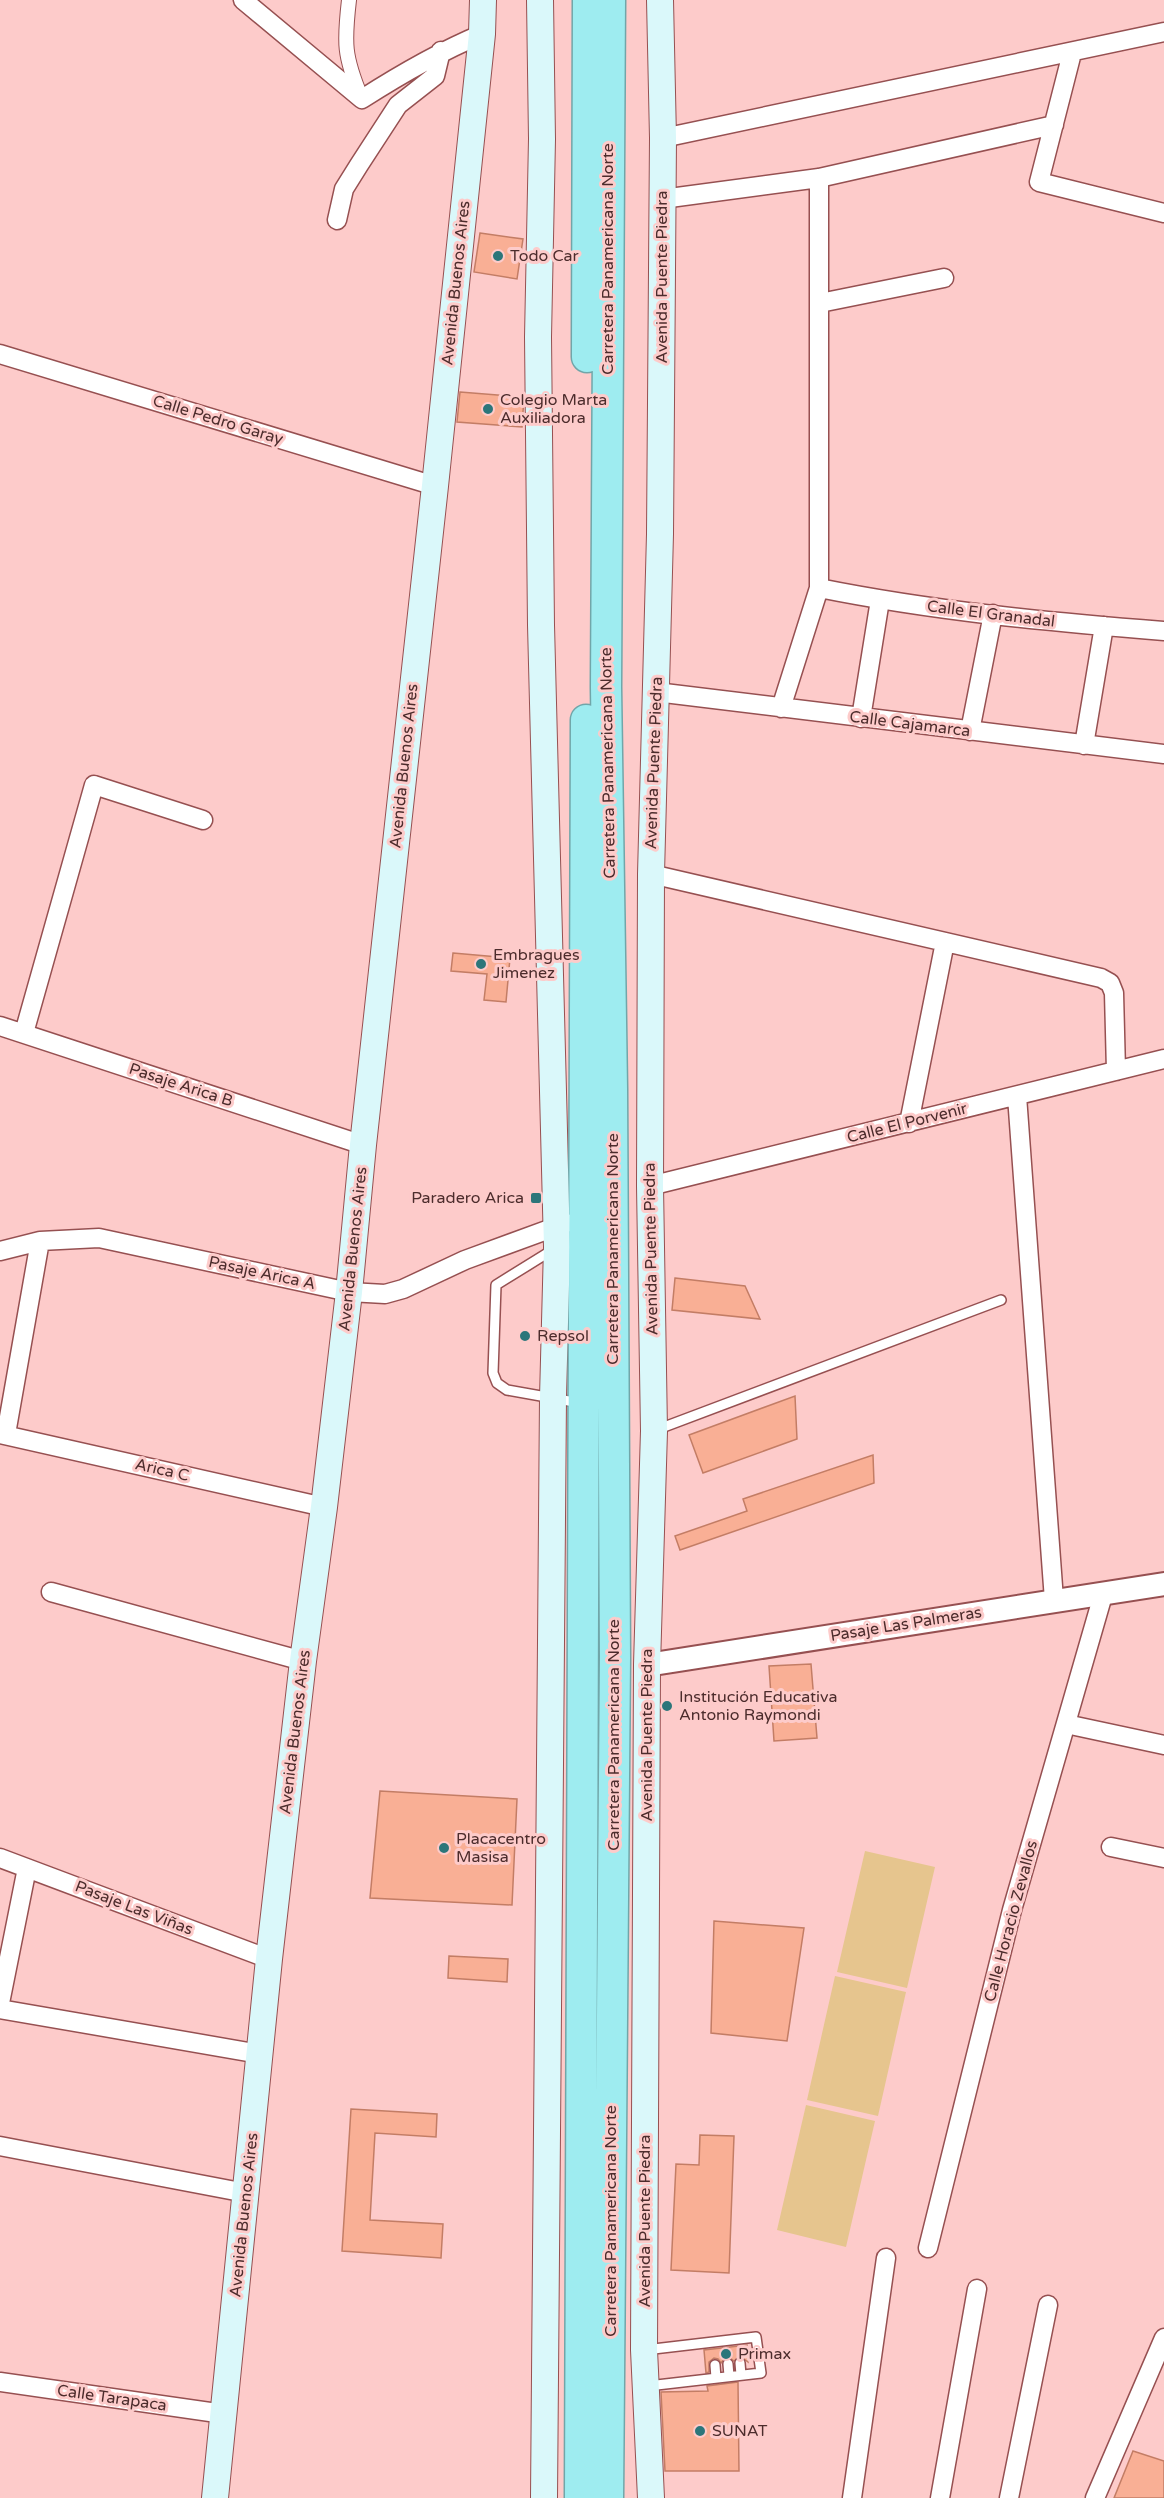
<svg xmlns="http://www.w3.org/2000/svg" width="1164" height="2498" font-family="'Varela Round',sans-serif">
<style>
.green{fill:#e6c58e}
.building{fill:#f9af95;stroke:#c37d65;stroke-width:1.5}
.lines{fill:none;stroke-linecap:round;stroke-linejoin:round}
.service-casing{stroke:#965051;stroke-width:12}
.pedestrian-casing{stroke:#965051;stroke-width:16}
.minor-casing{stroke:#965051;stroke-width:21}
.tertiary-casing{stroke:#965051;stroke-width:26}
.secondary-casing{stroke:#965051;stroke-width:28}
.trunk-casing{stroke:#71a6a9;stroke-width:33}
.service{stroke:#fff;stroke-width:9}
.pedestrian{stroke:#fff;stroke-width:14}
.minor{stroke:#fff;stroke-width:18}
.tertiary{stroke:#fff;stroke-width:22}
.secondary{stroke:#daf8fa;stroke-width:26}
.trunk{stroke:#9eecf0;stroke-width:30}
.poi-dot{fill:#2c767a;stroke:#fdcbca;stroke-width:2}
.labels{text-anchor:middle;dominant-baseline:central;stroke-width:6;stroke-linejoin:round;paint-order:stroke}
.poi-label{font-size:16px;fill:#4c2c2c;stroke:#fdcbca;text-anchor:start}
.street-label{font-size:16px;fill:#4c2c2c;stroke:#fdcbca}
</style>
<rect width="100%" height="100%" fill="#fdcbca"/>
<!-- green -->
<path class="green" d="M 865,1851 L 935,1867 L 907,1988 L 837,1972 Z
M 835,1976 L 906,1992 L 878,2116 L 807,2100 Z
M 806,2105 L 875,2121 L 846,2247 L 777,2230 Z"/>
<!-- building -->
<path class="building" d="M 480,233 L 523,239 L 517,279 L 474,272 Z
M 460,392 L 524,397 L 522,427 L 457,422 Z
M 453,953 L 510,958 L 506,1002 L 484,1000 L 487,974 L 451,971 Z
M 675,1278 L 745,1286 L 760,1319 L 672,1310 Z
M 795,1396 L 797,1439 L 703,1473 L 689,1435 Z
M 873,1455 L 874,1483 L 680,1550 L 675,1536 L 747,1511 L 743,1499 Z
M 811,1664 L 817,1738 L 774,1741 L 769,1666 Z
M 380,1791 L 517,1799 L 512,1905 L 370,1898 Z
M 714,1921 L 804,1928 L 787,2041 L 711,2033 Z
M 449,1956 L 508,1959 L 507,1982 L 448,1978 Z
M 351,2109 L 437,2114 L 436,2137 L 375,2133 L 370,2220 L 443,2224 L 441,2258 L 342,2251 Z
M 700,2135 L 734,2136 L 729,2273 L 671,2270 L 676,2164 L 699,2165 Z
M 747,2345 L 748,2362 L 740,2356 L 734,2361 L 730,2358 L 725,2358 L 721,2363 L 718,2359 L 714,2358 L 709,2362 L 709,2372 L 706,2373 L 704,2350 Z
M 738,2382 L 739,2471 L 665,2471 L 661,2392 L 708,2391 L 707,2386 Z
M 1133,2451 L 1164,2461 L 1164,2498 L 1114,2498 Z"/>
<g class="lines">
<!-- service casing -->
<g class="service-casing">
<path id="service" d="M 554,1249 L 496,1285 L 493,1373 L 497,1383 L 507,1390 L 580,1403
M 656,1430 L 1001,1300
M 645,2350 L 756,2337 L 761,2373 L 648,2386
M 740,2363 L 741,2375
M 728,2364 L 729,2376
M 715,2365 L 716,2378"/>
</g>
<!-- pedestrian casing -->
<g class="pedestrian-casing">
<path id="pedestrian" d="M 349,0 C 344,43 344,56 361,97"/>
</g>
<!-- minor casing -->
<g class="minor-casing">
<path id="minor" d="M 243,0 L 362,99 C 401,74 439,52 482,34
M 1072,53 L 1039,182 L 1164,213
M 663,138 L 1164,32
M 662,199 L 819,178 L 1054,125
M 337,220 L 344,189 L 359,165 L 398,105 L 435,76 L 441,51
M 820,303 L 944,278
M 0,354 L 435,486
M 819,588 C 933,611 1049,622 1164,631
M 656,692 L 1164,754
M 781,708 L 819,588 L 819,178
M 861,718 L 880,600
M 970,731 L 993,614
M 1084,745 L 1104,626
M 651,874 L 1101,978 L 1110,983 L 1114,993 L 1116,1071
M 0,1026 L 363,1145
M 24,1033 L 94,785 L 203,820
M 1017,1096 L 1054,1600
M 909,1123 L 945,942
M 650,1186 L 1164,1059
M 0,1251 L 40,1241 L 99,1238 L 349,1292 L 385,1294 L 403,1289 L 465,1260 L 566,1223
M 0,1434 L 324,1507
M 6,1434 L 40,1241
M 51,1592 L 303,1661
M 1066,1724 L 1164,1745
M 1111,1847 L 1164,1858
M 0,1858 L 269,1959
M 0,2003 L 27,1868
M 0,2009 L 260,2054
M 0,2146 L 246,2193
M 928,2248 L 1012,1910 L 1103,1595
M 0,2382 L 224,2414
M 852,2498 L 886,2258
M 940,2498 L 977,2289
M 1009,2498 L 1048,2305
M 1095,2498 L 1164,2338"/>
</g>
<!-- tertiary casing -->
<g class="tertiary-casing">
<path id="tertiary" d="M 647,1665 L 1164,1584"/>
</g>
<!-- secondary casing -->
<g class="secondary-casing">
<path id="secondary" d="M 540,0 L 542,139 L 538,337 L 541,625 L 557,1247 L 553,1397 L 544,2498
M 215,2498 L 269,1959 L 303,1661 L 324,1507 L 349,1292 L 363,1145 L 435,486 L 482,34 L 483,0
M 651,2498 L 644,2350 L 647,1665 L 654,1431 L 650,1186 L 651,874 L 660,534 L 663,138 L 660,0"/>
</g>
<!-- trunk casing -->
<g class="trunk-casing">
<path id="trunk" d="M 587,357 L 588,0
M 580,2498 L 586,720
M 608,2498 L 615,1657 L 612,1088 L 606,687 L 610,0"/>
</g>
<!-- service -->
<use href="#service" class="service"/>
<!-- pedestrian -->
<use href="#pedestrian" class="pedestrian"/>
<!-- minor -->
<use href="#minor" class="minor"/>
<!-- tertiary -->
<use href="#tertiary" class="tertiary"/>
<!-- secondary -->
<use href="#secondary" class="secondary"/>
<!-- trunk -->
<use href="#trunk" class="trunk"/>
</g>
<!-- markers -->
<g class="poi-dot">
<circle cx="498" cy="256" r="6"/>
<circle cx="488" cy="409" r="6"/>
<circle cx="481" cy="964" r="6"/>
<rect x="530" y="1192" width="12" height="12" rx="3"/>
<circle cx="525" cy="1336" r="6"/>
<circle cx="667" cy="1706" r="6"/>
<circle cx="444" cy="1848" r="6"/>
<circle cx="726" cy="2354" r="6"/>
<circle cx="700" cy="2431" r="6"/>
</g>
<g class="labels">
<!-- poi labels -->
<g class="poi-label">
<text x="510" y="256">Todo Car</text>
<text x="500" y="400">Colegio Marta<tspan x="500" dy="18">Auxiliadora</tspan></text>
<text x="493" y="955">Embragues<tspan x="493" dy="18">Jimenez</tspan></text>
<text x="524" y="1198" text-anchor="end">Paradero Arica</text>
<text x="537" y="1336">Repsol</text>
<text x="679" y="1697">Institución Educativa<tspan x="679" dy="18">Antonio Raymondi</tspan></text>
<text x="456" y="1839">Placacentro<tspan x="456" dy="18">Masisa</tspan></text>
<text x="738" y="2354">Primax</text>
<text x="712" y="2431">SUNAT</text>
</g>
<!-- street labels -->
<g class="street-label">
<text transform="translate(608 259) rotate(-90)">Carretera Panamericana Norte</text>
<text transform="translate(662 277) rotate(-90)">Avenida Puente Piedra</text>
<text transform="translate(456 283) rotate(-84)">Avenida Buenos Aires</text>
<text transform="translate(218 420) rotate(17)">Calle Pedro Garay</text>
<text transform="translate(991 614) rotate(7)">Calle El Granadal</text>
<text transform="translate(910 724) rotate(7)">Calle Cajamarca</text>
<text transform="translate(608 763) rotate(-91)">Carretera Panamericana Norte</text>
<text transform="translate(654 763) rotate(-88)">Avenida Puente Piedra</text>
<text transform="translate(404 766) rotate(-84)">Avenida Buenos Aires</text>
<text transform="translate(181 1085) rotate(18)">Pasaje Arica B</text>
<text transform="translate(907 1123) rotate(-14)">Calle El Porvenir</text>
<text transform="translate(353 1249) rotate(-84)">Avenida Buenos Aires</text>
<text transform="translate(613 1249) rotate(-90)">Carretera Panamericana Norte</text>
<text transform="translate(651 1249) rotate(-91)">Avenida Puente Piedra</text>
<text transform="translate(262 1273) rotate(12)">Pasaje Arica A</text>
<text transform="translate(162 1470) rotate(13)">Arica C</text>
<text transform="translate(906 1624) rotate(-9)">Pasaje Las Palmeras</text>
<text transform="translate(295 1732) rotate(-83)">Avenida Buenos Aires</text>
<text transform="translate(614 1735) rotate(-90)">Carretera Panamericana Norte</text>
<text transform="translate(647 1735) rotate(-90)">Avenida Puente Piedra</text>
<text transform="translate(134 1908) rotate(21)">Pasaje Las Viñas</text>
<text transform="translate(1011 1921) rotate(-75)">Calle Horacio Zevallos</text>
<text transform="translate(244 2215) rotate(-84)">Avenida Buenos Aires</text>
<text transform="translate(611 2221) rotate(-90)">Carretera Panamericana Norte</text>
<text transform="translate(645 2221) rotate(-90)">Avenida Puente Piedra</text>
<text transform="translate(112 2398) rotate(8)">Calle Tarapaca</text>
</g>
</g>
</svg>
